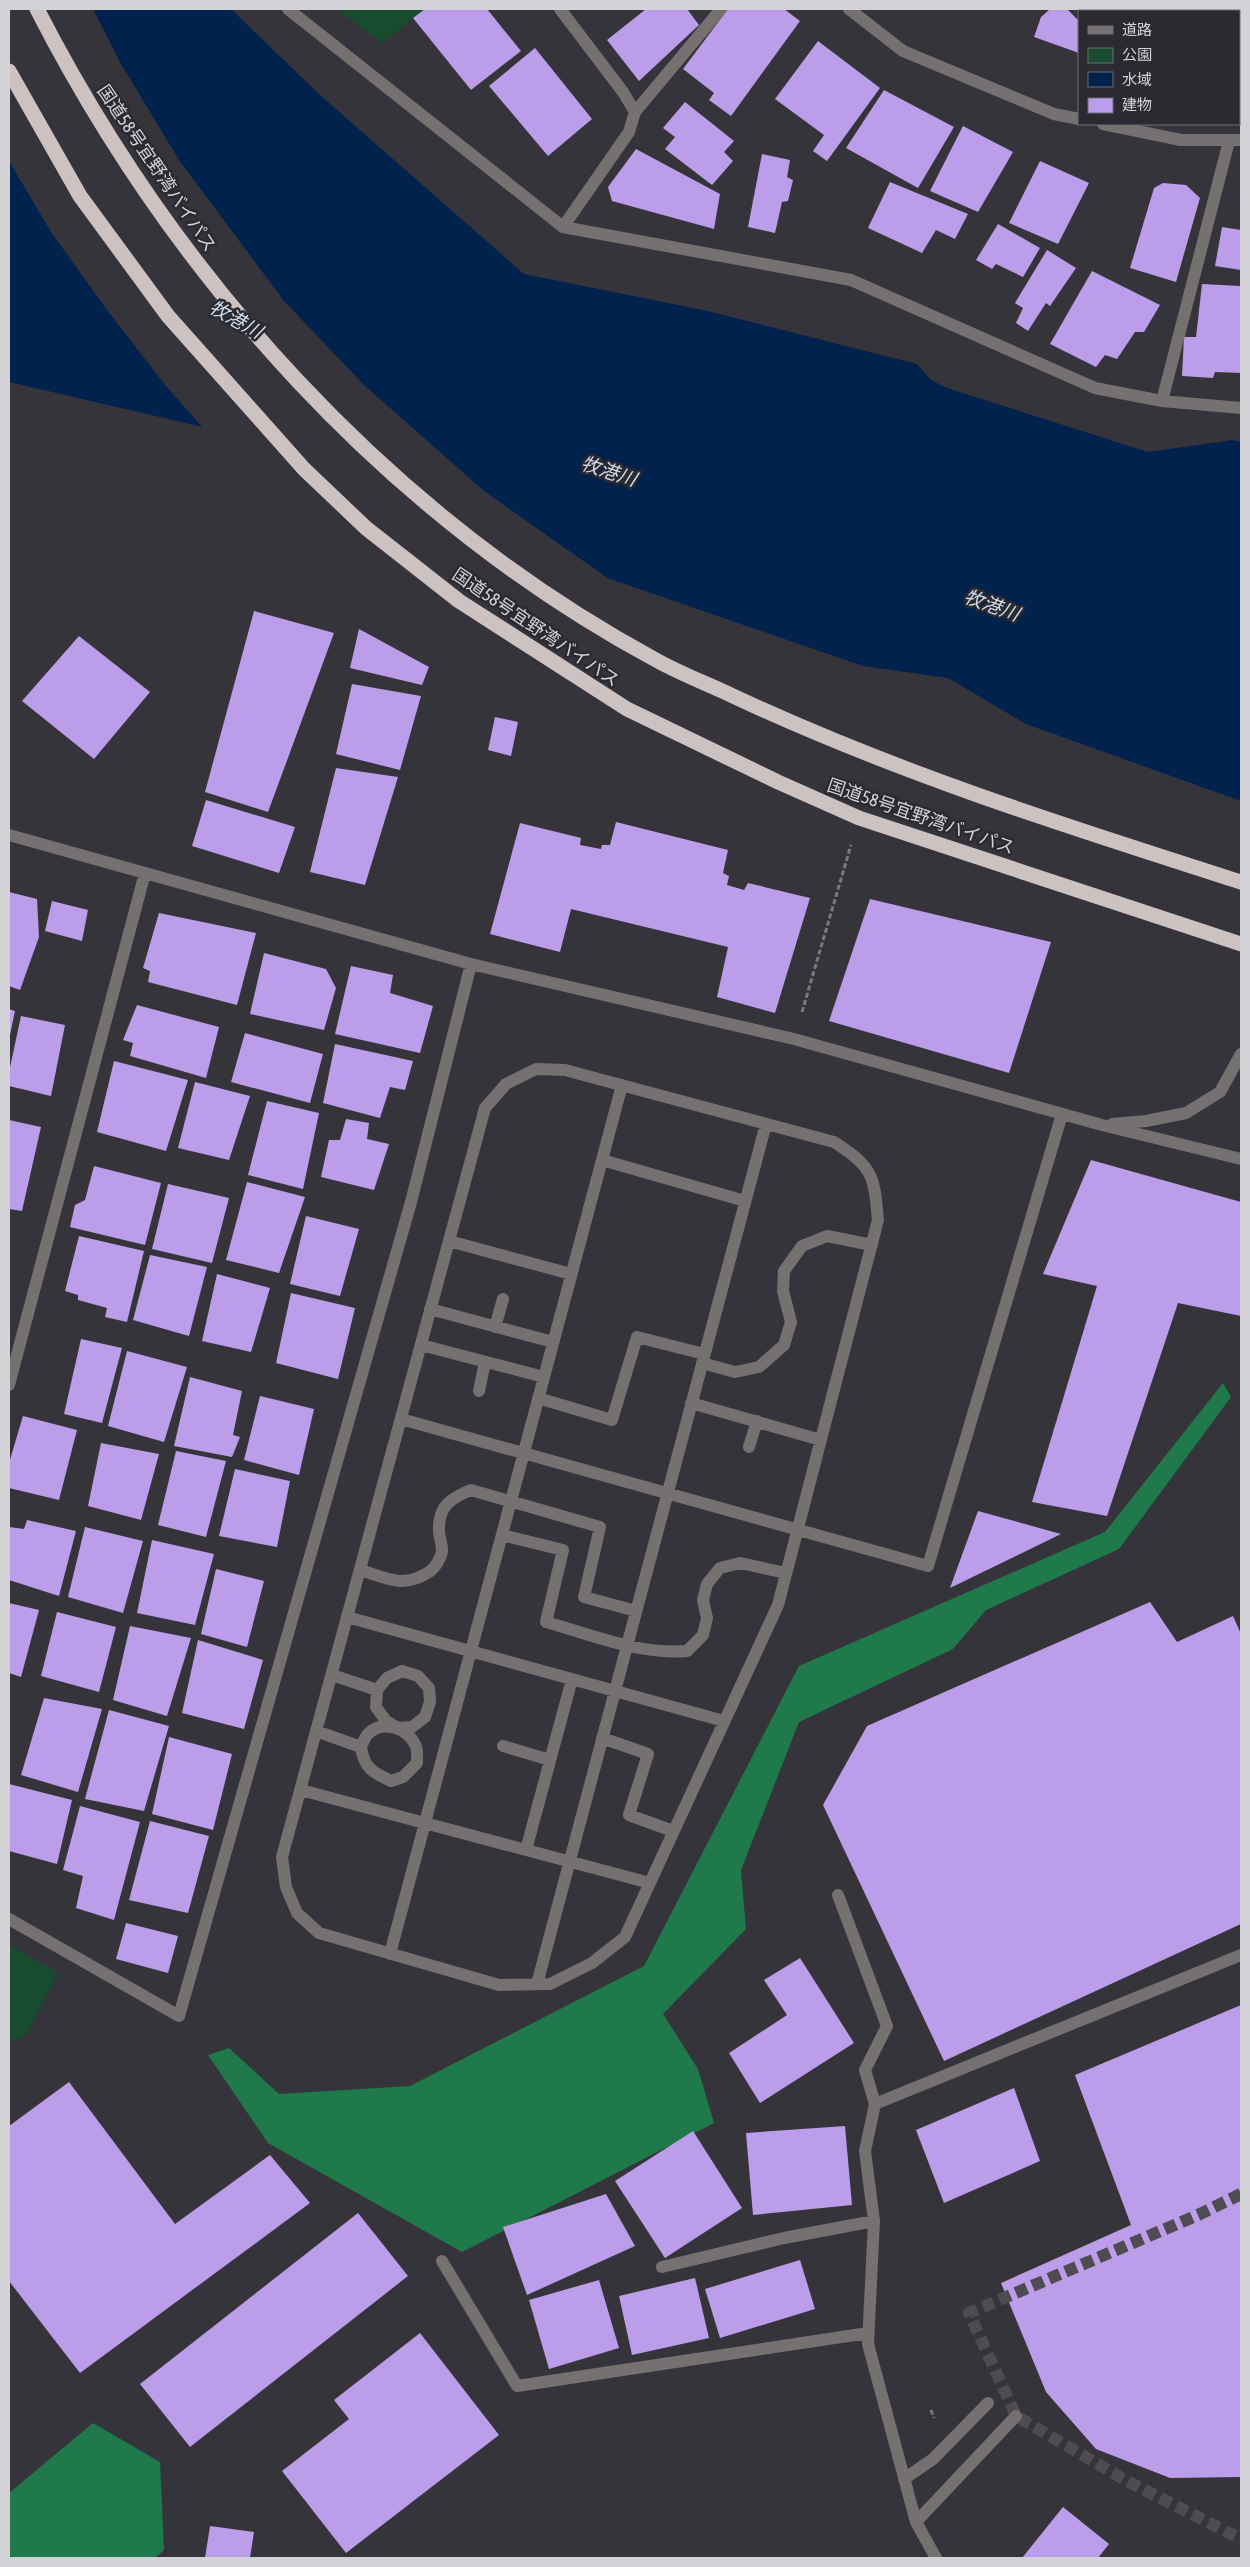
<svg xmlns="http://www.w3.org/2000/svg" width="1250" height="2567" font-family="'Asap Condensed','Noto Sans JP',sans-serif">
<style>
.green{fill:#194b2f}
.forest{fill:#1f794b}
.water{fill:#00224d}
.pier{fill:#36343b}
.building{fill:#bc9de9}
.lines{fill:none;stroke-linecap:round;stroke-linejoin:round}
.minor-tunnel{stroke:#4e4c52;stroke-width:12;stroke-dasharray:12 6;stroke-linecap:butt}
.path{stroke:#7b797f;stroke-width:3;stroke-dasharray:5 2.5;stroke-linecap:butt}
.minor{stroke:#757171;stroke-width:12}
.highway{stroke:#cdc2c2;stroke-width:15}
.labels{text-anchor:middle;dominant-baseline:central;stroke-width:5;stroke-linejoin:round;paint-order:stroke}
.street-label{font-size:18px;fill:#d3d2d6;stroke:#2c2a31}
.water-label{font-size:19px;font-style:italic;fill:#d1deef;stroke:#2c2a31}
</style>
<rect width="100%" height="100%" fill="#36343b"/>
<!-- green -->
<path class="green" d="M 335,9 L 425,9 L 383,43 Z
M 1112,9 L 1241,9 L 1241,69 L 1239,70 L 1239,11 L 1114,11 Z
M 9,1944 L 58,1973 L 26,2036 L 9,2042 Z"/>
<!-- forest -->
<path class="forest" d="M 1223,1383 L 1231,1397 L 1119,1549 L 986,1610 L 953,1649 L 799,1722 L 741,1870 L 746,1929 L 663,2014 L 698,2069 L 714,2123 L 462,2252 L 268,2143 L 208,2055 L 229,2048 L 279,2094 L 410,2086 L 644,1966 L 799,1666 L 1105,1532 Z
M 93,2423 L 160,2462 L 164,2550 L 155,2558 L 9,2558 L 9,2493 Z"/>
<!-- water -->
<path class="water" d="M 9,9 L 231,9 L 320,95 L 524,274 L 708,311 L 917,364 L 931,380 L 947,388 L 1148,452 L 1233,440 L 1241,442 L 1241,801 L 1026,724 L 948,678 L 863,666 L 262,459 L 229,433 L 9,382 Z"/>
<!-- pier -->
<path class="pier" d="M 9,9 L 93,9 L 121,64 L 179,160 L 284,301 L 364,385 L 484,491 L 616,584 L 261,462 L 227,435 L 205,430 L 165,385 L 104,306 L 51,232 L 9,161 Z"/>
<!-- building -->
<path class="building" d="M 425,9 L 487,9 L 521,51 L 471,90 L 413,18 Z
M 646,9 L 687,9 L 699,25 L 639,81 L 607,40 Z
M 728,9 L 784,9 L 800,21 L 731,116 L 709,100 L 714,93 L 683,69 Z
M 1050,9 L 1067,9 L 1079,21 L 1079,53 L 1034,37 L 1041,17 Z
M 818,41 L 880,88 L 827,161 L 813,151 L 824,135 L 775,99 Z
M 535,48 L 592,119 L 548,156 L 489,86 Z
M 884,90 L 954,127 L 918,188 L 846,148 Z
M 685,102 L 734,141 L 724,152 L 733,161 L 712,185 L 665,149 L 675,137 L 663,128 Z
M 963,126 L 1013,152 L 978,212 L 930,191 Z
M 636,149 L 720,194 L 714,229 L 612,201 L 608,187 Z
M 762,154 L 790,160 L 787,177 L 793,180 L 788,201 L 782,202 L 775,233 L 748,227 Z
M 1040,161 L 1089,183 L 1058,244 L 1009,223 Z
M 890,182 L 968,214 L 955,239 L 936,230 L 922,253 L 868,228 Z
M 1163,183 L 1186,185 L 1200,198 L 1176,282 L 1130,268 L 1154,188 Z
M 998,224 L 1040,248 L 1023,277 L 996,264 L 992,269 L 976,260 Z
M 1222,227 L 1241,230 L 1241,270 L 1215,266 Z
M 1047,250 L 1076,268 L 1050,306 L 1046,303 L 1028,331 L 1016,323 L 1023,308 L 1015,303 Z
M 1092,271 L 1160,305 L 1144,332 L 1135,332 L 1117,359 L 1105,355 L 1096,367 L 1050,344 Z
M 1202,284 L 1241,286 L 1241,373 L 1215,372 L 1213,378 L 1182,376 L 1184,337 L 1196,337 Z
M 254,611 L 334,633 L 268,812 L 205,792 Z
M 359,629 L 429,667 L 422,685 L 350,668 Z
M 79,636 L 150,692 L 94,759 L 22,701 Z
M 352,684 L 421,696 L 400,770 L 336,754 Z
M 495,717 L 518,722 L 511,756 L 488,750 Z
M 336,768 L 398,777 L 365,885 L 310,872 Z
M 206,800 L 295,827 L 279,873 L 192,846 Z
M 616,822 L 728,850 L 723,873 L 729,876 L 727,885 L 744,890 L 748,883 L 810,898 L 775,1013 L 717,997 L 728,947 L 571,909 L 560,952 L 490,934 L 520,823 L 581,838 L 580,845 L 601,849 L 602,845 L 610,845 Z
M 9,892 L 37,899 L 39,937 L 20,990 L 9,986 Z
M 870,899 L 1051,942 L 1009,1073 L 829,1021 Z
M 52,901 L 88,910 L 82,941 L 45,931 Z
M 159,913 L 256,933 L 237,1005 L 148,982 L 150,971 L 143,968 Z
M 264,953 L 326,969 L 336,988 L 324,1030 L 250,1014 Z
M 351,966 L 393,975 L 390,993 L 433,1006 L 420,1053 L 335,1034 Z
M 137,1005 L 219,1027 L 206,1078 L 130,1056 L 133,1043 L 123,1040 Z
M 9,1009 L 15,1011 L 10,1035 L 9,1035 Z
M 21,1016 L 65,1025 L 51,1096 L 9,1086 L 9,1072 Z
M 245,1033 L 323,1054 L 310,1103 L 231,1082 Z
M 335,1044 L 413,1061 L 405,1090 L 390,1087 L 380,1118 L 323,1103 Z
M 114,1061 L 188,1080 L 166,1151 L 97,1132 Z
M 195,1082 L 250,1096 L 229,1160 L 178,1148 Z
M 267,1101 L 319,1113 L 303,1189 L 248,1175 Z
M 346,1119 L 369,1123 L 367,1139 L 389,1144 L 374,1190 L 321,1177 L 329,1140 L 340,1140 Z
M 9,1120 L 41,1127 L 22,1211 L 9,1209 Z
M 1091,1160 L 1241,1202 L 1241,1316 L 1178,1303 L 1107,1516 L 1032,1502 L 1097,1286 L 1043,1274 Z
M 94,1166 L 161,1183 L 145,1245 L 70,1227 L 75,1205 L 85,1200 Z
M 247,1182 L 305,1197 L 279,1273 L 226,1260 Z
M 168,1184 L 229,1198 L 212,1263 L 152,1249 Z
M 306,1216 L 359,1229 L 340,1296 L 290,1284 Z
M 79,1236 L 144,1251 L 127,1322 L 105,1317 L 107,1308 L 78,1300 L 78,1295 L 65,1291 Z
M 150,1255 L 207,1267 L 189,1336 L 133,1320 Z
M 217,1274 L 270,1288 L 251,1352 L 202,1341 Z
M 291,1293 L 355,1308 L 338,1379 L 276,1363 Z
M 81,1339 L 122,1348 L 102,1423 L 64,1414 Z
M 127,1351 L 187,1367 L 164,1442 L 108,1426 Z
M 190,1377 L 242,1391 L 233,1435 L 240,1437 L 232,1457 L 174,1446 Z
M 260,1396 L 314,1409 L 299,1475 L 244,1460 Z
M 23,1416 L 77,1430 L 59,1500 L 9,1488 L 9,1463 Z
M 101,1443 L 159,1454 L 141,1520 L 88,1506 Z
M 176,1451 L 226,1461 L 206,1537 L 158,1525 Z
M 235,1469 L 290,1481 L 277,1547 L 219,1536 Z
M 978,1511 L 1061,1534 L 950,1588 Z
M 27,1520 L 76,1531 L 59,1596 L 9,1580 L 9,1527 L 24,1529 Z
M 85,1527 L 143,1541 L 123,1613 L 68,1597 Z
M 152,1540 L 214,1554 L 195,1625 L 137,1613 Z
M 216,1569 L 264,1581 L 247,1647 L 201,1634 Z
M 1150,1602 L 1177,1642 L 1233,1616 L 1241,1634 L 1241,1924 L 944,2061 L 823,1805 L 867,1726 Z
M 9,1603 L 39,1610 L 21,1677 L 9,1673 Z
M 57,1612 L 116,1627 L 99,1692 L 41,1676 Z
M 130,1626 L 191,1638 L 167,1716 L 113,1700 Z
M 198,1640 L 263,1660 L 244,1729 L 182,1713 Z
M 44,1698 L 102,1709 L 78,1792 L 21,1775 Z
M 109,1710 L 169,1726 L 144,1811 L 85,1799 Z
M 169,1737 L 232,1754 L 213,1830 L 152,1814 Z
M 9,1784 L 72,1800 L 57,1864 L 9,1851 Z
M 80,1806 L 140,1822 L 114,1920 L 76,1908 L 83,1876 L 63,1870 Z
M 150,1821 L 209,1836 L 188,1913 L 129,1900 Z
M 126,1923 L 178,1936 L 168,1973 L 116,1959 Z
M 800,1958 L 854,2043 L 760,2103 L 729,2053 L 787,2015 L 764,1980 Z
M 1241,2005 L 1241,2477 L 1170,2478 L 1096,2449 L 1046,2392 L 1001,2283 L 1131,2225 L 1075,2075 Z
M 69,2082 L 175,2224 L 270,2155 L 310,2203 L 80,2373 L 9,2281 L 9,2126 Z
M 1014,2088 L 1040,2161 L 944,2203 L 916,2130 Z
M 845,2126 L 852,2205 L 753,2215 L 746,2133 Z
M 693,2131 L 742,2208 L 665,2258 L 615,2181 Z
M 606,2194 L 635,2246 L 527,2295 L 503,2227 Z
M 358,2213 L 408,2276 L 190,2447 L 140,2384 Z
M 800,2260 L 815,2309 L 720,2338 L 705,2289 Z
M 695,2278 L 709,2338 L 632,2355 L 619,2296 Z
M 599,2280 L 619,2348 L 549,2369 L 529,2300 Z
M 420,2333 L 499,2435 L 346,2553 L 282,2471 L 349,2419 L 334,2400 Z
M 1063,2507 L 1109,2544 L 1098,2558 L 1022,2558 Z
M 210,2526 L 254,2532 L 250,2558 L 205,2558 Z"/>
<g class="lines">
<!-- minor-tunnel -->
<path class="minor-tunnel" d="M 1241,2194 L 1198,2215 L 969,2313 L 1016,2416 L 1127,2481 L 1241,2539"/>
<!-- path -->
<path class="path" d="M 802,1012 L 851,845
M 931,2410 L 934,2418"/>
<!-- minor -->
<path class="minor" d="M 288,9 L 563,227 L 851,280 L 1095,388 L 1162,401 L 1241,408
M 560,9 L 623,92 L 635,112
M 849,9 L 903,51 L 1054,114 L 1079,119
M 1103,124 L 1181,140 L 1241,140
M 563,227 L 629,132 L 635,112 L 721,9
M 1162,401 L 1229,141
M 9,835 L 471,964 L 794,1039 L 1102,1125 L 1241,1159
M 536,1069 L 565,1070 L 834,1142 C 873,1167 874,1175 878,1220 L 778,1605 L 625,1937 L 592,1963 L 550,1984 L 499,1985 L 319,1933 L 297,1913 L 286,1887 L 282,1857 L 485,1108 L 506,1084 Z
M 1112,1124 L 1146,1121 L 1186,1113 L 1220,1092 L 1241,1054
M 602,1160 L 745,1201
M 449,1241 L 571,1274
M 430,1309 L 553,1342
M 495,1327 L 503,1299
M 421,1345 L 544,1377
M 702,1363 L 735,1372 L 759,1367 L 784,1345 L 791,1322 L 783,1291 L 784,1271 L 802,1246 L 827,1236 L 872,1245
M 9,1385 L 145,873
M 479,1391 L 485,1362
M 538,1398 L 612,1420 L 637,1337 L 704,1354
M 691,1403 L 821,1440
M 401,1419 L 928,1566 L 1062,1114
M 749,1447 L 757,1421
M 502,1535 L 563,1550 L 546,1622 C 592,1635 639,1655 687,1651 L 703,1635 L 707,1618 L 703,1600 L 707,1584 L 720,1568 L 740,1563 L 786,1573
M 360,1570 C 387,1578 403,1589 429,1572 C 435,1568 442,1557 442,1550 C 442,1543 439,1537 439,1531 C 438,1506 451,1498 471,1490 L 600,1527 L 584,1597 L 636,1611
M 347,1617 L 724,1721
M 332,1675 L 377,1690 L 387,1678 L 402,1671 L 418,1676 L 429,1688 L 430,1702 L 425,1717 L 412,1727 L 398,1728 L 386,1721 L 376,1707 L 377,1690
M 316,1731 L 361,1747 C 364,1768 372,1772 391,1781 L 403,1777 L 417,1763 C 417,1758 418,1749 415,1744 C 407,1728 383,1720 369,1733 C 365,1736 363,1743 361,1747
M 602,1738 L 648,1754 L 629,1815 L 673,1831
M 503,1746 L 550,1760
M 301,1790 L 650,1883
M 526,1850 L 572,1679
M 838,1895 L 887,2026 L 865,2070 L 875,2104 L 865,2151 L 874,2221 L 868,2344 L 916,2522 L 936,2558
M 9,1919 L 179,2016 L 411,1202 L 471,964
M 390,1954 L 622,1085
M 537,1984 L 766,1124
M 875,2104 L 1241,1955
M 442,2261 L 517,2386 L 868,2333
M 662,2267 L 784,2238 L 874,2221
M 904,2479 L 933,2459 L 988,2403
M 916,2522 L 1016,2416"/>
<!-- highway -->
<path class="highway" d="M 37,9 C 175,278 388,515 656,660 C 681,674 708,684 733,696 C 897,773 1069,827 1241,882
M 9,71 L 80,196 L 168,316 L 304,469 L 366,528 L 459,601 L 627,709 L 778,782 L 859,818 L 1241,944"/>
</g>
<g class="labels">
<!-- street labels -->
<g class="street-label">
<text transform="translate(157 168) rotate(56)">国道58号宜野湾バイパス</text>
<text transform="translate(536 627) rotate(34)">国道58号宜野湾バイパス</text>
<text transform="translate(921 816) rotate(19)">国道58号宜野湾バイパス</text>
</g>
<!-- water labels -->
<g class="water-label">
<text transform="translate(236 319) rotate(29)">牧港川</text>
<text transform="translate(609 471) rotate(18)">牧港川</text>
<text transform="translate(992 605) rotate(20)">牧港川</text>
</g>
</g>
<!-- border -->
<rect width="1250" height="2567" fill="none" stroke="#d3d2d6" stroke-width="20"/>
<!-- legend -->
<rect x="1078" y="10" width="162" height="115" fill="#2c2a31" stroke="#6f6d73"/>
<rect x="1088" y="26" width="25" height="8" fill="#757171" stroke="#6f6d73"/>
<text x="1122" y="35" font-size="15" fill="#d3d2d6">道路</text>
<rect x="1088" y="48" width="25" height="15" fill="#194b2f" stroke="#6f6d73"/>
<text x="1122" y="60" font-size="15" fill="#d3d2d6">公園</text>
<rect x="1088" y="72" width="25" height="15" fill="#00224d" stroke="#6f6d73"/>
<text x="1122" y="85" font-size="15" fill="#d3d2d6">水域</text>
<rect x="1088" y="98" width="25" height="15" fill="#bc9de9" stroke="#6f6d73"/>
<text x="1122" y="110" font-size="15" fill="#d3d2d6">建物</text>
</svg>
